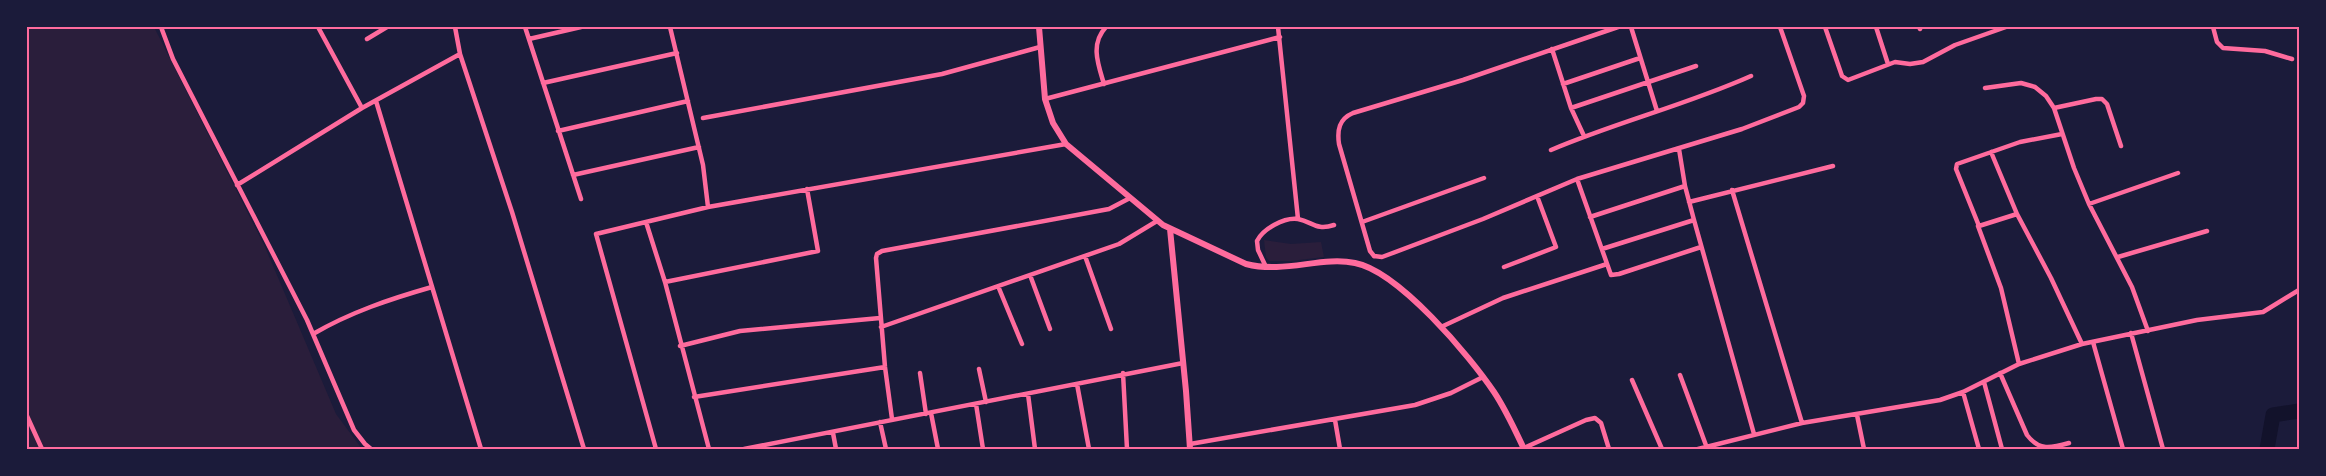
<svg xmlns="http://www.w3.org/2000/svg" width="2326" height="476" font-family="Mulish,sans-serif">
<style>
.green{fill:#2a1e3b}
.lines{fill:none;stroke-linecap:round;stroke-linejoin:round}
.river{stroke:#12122b;stroke-width:15}
.minor{stroke:#ff6b9d;stroke-width:4.5}
.tertiary{stroke:#ff6b9d;stroke-width:6}
.neatline{fill:none;stroke:#ff6b9d;stroke-width:2}
</style>
<rect width="100%" height="100%" fill="#1b1b3a"/>
<!-- green -->
<path class="green" d="M 27,27 L 154,27 L 265,247 L 336,414 L 362,449 L 27,449 Z
M 1264,240 L 1291,244 L 1321,242 L 1324,257 L 1291,261 L 1269,261 L 1266,257 Z"/>
<g class="lines">
<!-- river -->
<path class="river" d="M 2267,449 L 2273,415 L 2299,411"/>
<!-- minor -->
<path class="minor" d="M 161,27 L 173,59 L 307,320 L 354,430 L 365,444 L 371,449
M 318,27 L 362,108
M 455,27 L 460,54 L 512,212 L 584,449
M 525,27 L 581,199
M 670,27 L 703,165 L 708,207
M 1278,27 L 1298,219
M 1631,27 L 1657,111
M 1825,27 L 1842,76 L 1848,80 L 1895,62 L 1910,64 L 1923,62 L 1955,45 L 2006,27
M 1876,27 L 1888,64
M 1919,27 L 1920,29
M 2213,27 L 2217,42 L 2223,48 L 2265,51 L 2292,59
M 367,39 L 387,27
M 529,39 L 581,27
M 1552,49 L 1571,108 L 1584,136
M 543,83 L 677,53
M 1104,84 C 1098,64 1090,44 1106,27
M 1563,84 L 1640,58
M 1985,88 L 2021,83 L 2035,87 L 2046,96 L 2054,108 L 2074,168 L 2089,204 L 2132,287 L 2148,331
M 1045,99 L 1280,37
M 376,101 L 481,449
M 1571,108 L 1696,66
M 2054,108 L 2096,99 L 2102,99 L 2107,104 L 2121,146
M 703,118 L 942,74 L 1040,47
M 558,131 L 688,101
M 1679,149 L 1685,186 L 1694,220 L 1754,434
M 1551,150 C 1617,122 1686,105 1751,76
M 1991,152 L 2017,214 L 2051,278 L 2082,344
M 573,175 L 699,147
M 1577,179 L 1611,275 L 1619,274 L 1701,247
M 237,185 L 362,108 L 460,54
M 1732,190 L 1802,423
M 1689,202 L 1833,166
M 2089,204 L 2178,173
M 2017,214 L 1979,226 L 1956,169 L 1957,164 L 2020,142 L 2062,134
M 1590,217 L 1685,186
M 646,222 L 665,282 L 709,449
M 1362,222 L 1484,178
M 1978,226 L 2001,288 L 2019,364
M 1602,249 L 1694,220
M 1085,256 L 1111,329
M 1374,256 L 1382,257 L 1483,219 L 1577,179 L 1742,129 L 1799,107 L 1803,103 L 1804,96 L 1780,27
M 1374,256 L 1370,251 L 1339,144 C 1337,130 1339,119 1353,113 L 1463,80 L 1618,27
M 2118,257 L 2207,231
M 1266,267 L 1258,250 L 1257,241 C 1263,229 1284,217 1298,219 C 1313,222 1316,231 1334,225
M 1504,267 L 1556,247 L 1537,196
M 1030,275 L 1050,329
M 665,282 L 818,251 L 807,189
M 998,286 L 1022,344
M 881,327 L 1119,244 L 1157,221
M 1441,327 L 1503,298 L 1607,264
M 2131,333 L 2163,449
M 313,334 C 351,312 390,299 432,287
M 2093,342 L 2123,449
M 680,346 L 740,331 L 880,318
M 979,369 L 986,402
M 920,373 L 926,414
M 1123,373 L 1127,449
M 2000,373 L 2027,435 C 2039,451 2051,448 2069,443
M 1680,375 L 1707,448
M 1632,380 L 1662,449
M 1984,382 L 2002,449
M 1077,384 L 1089,449
M 1963,392 L 1979,449
M 1028,394 L 1035,449
M 694,397 L 885,367
M 976,404 L 983,449
M 931,413 L 938,449
M 1857,415 L 1864,449
M 27,416 L 42,449
M 892,419 L 885,367 L 876,258 L 877,254 L 882,251 L 1109,209 L 1130,198
M 1335,420 L 1340,449
M 880,422 L 886,449
M 833,433 L 836,449
M 1190,444 L 1415,405 L 1451,393 L 1483,377
M 1524,448 L 1586,420 L 1595,418 L 1601,423 L 1609,449
M 656,449 L 596,234 L 708,207 L 1066,144
M 744,449 L 1183,363
M 1698,449 L 1802,423 L 1940,400 L 1963,392 L 2019,364 L 2082,344 L 2197,320 L 2263,312 L 2299,290"/>
<!-- tertiary -->
<path class="tertiary" d="M 1039,27 L 1045,99 L 1053,123 L 1066,144 L 1163,225 L 1246,264 C 1285,274 1321,256 1355,263 C 1398,271 1470,356 1494,392 C 1506,410 1515,430 1524,449
M 1170,229 L 1186,391 L 1190,449"/>
</g>
<!-- border -->
<rect width="2326" height="476" fill="none" stroke="#1b1b3a" stroke-width="57"/>
<rect x="28" y="28" width="2270" height="420" class="neatline"/>
</svg>
